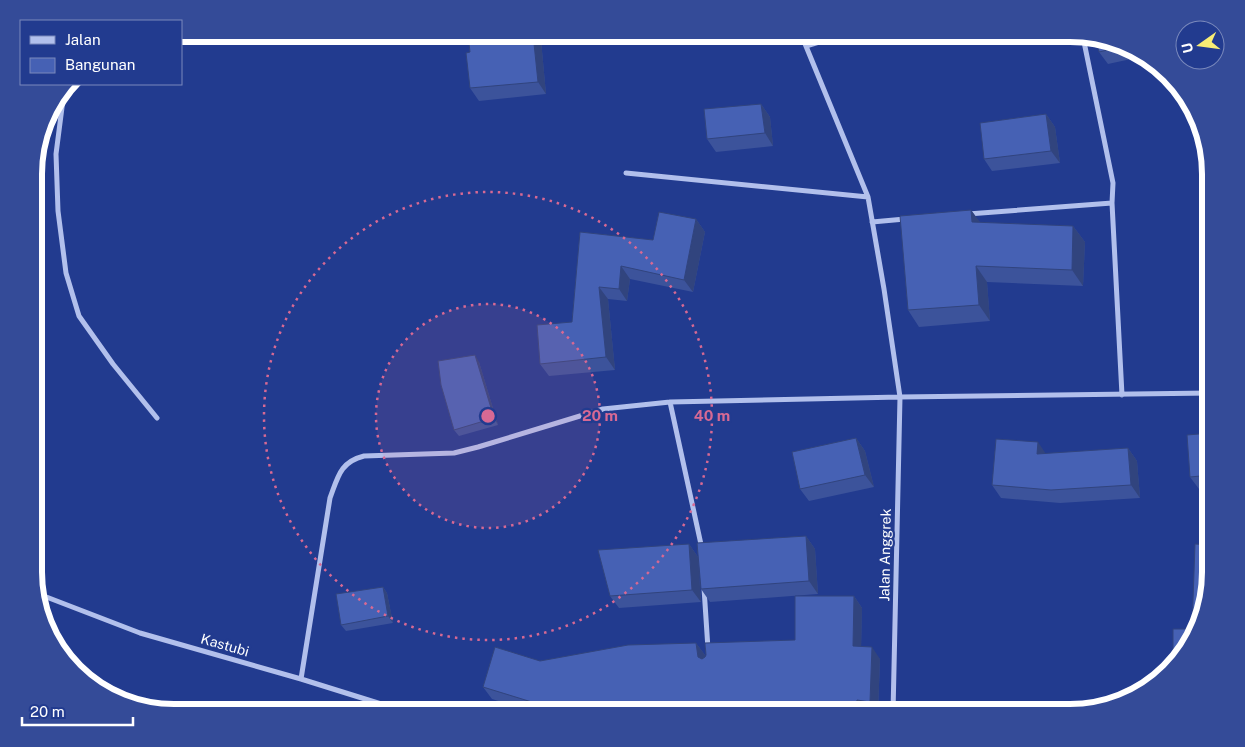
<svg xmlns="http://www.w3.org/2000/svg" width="1245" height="747" font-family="'Public Sans',sans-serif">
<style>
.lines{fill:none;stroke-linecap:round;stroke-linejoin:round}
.street{stroke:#b2c0ec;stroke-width:5}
.wall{fill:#3c539b}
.shaded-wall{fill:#31447e}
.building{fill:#4661b4;stroke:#31447e}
.ring{fill:none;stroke:#d76994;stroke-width:2.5;stroke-dasharray:2.5 5}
.labels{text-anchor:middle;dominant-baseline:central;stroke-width:4.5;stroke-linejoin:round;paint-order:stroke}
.street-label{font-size:14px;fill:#fff;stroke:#223b8f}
.rim{fill:none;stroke:#fff;stroke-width:6}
.centre{fill:#d76994;stroke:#223b8f;stroke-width:2.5}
.ring-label{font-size:15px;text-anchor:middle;font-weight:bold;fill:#d76994;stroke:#223b8f;stroke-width:4.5;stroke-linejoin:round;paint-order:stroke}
</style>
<rect width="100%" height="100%" fill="#223b8f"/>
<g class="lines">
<!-- street -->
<path class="street" d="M 801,34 L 868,197 L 884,289 L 900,397 L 893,713
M 1083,37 L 1113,183 L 1112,203 L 1122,395
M 806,46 L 845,34
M 64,92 L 56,154 L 58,211 L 66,273 L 79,316 L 113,364 L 157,418
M 626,173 L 868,197
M 968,214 L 1112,203
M 872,222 L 905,219
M 702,549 L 670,402 L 900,397 L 1211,393
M 704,588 L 708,649
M 36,593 L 140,633 L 301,679 L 410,713
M 301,679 L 330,498 C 338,477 340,462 364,456 L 454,453 L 478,447 L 603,409 L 670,402"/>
</g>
<!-- wall -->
<path class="wall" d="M 468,34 L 601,34 L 541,40 L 546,94 L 479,101 L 470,88 L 470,52 Z
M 1097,41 L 1141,53 L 1145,56 L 1108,64 L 1099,52 Z
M 761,104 L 770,117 L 773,146 L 716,152 L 707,139 Z
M 1046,114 L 1055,127 L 1060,163 L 992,171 L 984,159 Z
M 971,210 L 980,223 L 1073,226 L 1085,242 L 1083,286 L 987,282 L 990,321 L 919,327 L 908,310 Z
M 696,219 L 705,232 L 693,292 L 630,279 L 627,301 L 608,299 L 615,370 L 549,376 L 540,364 L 572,322 L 580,232 L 653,240 Z
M 479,362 L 498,425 L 459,436 L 454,430 Z
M 1211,433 L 1211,488 L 1199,489 L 1190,477 Z
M 856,438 L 865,451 L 874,487 L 809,501 L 800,489 Z
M 1128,448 L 1137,461 L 1140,498 L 1060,503 L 1001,498 L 992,485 L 1046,454 Z
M 806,536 L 815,549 L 818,594 L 710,602 L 701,589 Z
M 689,544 L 698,557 L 701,602 L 619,608 L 610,596 Z
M 383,587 L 387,593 L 393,623 L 346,631 L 341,625 Z
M 854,596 L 862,608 L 861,647 L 880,659 L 878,713 L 865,712 L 865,713 L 533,713 L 533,712 L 492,699 L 483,687 L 540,661 L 696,643 L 705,655 L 705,658 L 795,640 Z"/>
<!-- shaded-wall -->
<path class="shaded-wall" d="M 533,34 L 536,34 L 541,40 L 546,94 L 538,82 Z
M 761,104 L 770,117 L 773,146 L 765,133 Z
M 1046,114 L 1055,127 L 1060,163 L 1051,151 Z
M 971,210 L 983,226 L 972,222 Z
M 696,219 L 705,232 L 693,292 L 684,280 Z
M 1073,226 L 1085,242 L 1083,286 L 1072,270 Z
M 621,266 L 630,279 L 627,301 L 619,289 Z
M 976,266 L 987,282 L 990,321 L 979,305 Z
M 599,287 L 608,299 L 615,370 L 606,357 Z
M 475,355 L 479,362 L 498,425 L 494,418 Z
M 856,438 L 865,451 L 874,487 L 865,475 Z
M 1038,442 L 1046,454 L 1037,454 Z
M 1128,448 L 1137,461 L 1140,498 L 1131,485 Z
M 806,536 L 815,549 L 818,594 L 809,581 Z
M 689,544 L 698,557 L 701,602 L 692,590 Z
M 383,587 L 387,593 L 393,623 L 388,616 Z
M 854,596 L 862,608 L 861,658 L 853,646 Z
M 696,643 L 705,655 L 706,669 L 698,657 Z
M 872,647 L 880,659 L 878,713 L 870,702 Z
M 857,700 L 865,712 L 865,713 L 855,713 Z"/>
<!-- building -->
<path class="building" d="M 468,34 L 533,34 L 538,82 L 470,88 L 466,53 L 470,52 Z
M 1097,41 L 1120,47 L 1099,52 Z
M 761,104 L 765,133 L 707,139 L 704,109 Z
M 1046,114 L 1051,151 L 984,159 L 980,123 Z
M 971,210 L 972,222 L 1073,226 L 1072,270 L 976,266 L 979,305 L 908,310 L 900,216 Z
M 659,212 L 696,219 L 684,280 L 621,266 L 619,289 L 599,287 L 606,357 L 540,364 L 537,325 L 572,322 L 580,232 L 653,240 Z
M 475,355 L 494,418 L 454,430 L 441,385 L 438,361 Z
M 1211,433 L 1211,475 L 1190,477 L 1187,435 Z
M 856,438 L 865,475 L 800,489 L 792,452 Z
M 996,439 L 1038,442 L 1037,454 L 1128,448 L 1131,485 L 1051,490 L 992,485 Z
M 806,536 L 809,581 L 701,589 L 697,543 Z
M 689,544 L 692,590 L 610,596 L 598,550 Z
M 1195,544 L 1211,545 L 1211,581 L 1192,643 L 1173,662 L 1173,629 L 1192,629 Z
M 383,587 L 388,616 L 341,625 L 336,594 Z
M 795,596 L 854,596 L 853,646 L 872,647 L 870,702 L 857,700 L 855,713 L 533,713 L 535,703 L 483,687 L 495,647 L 540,661 L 628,645 L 696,643 L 698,657 L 702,659 L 705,657 L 706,655 L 705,643 L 795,640 Z"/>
<!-- distance rings -->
<circle cx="488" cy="416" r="112" fill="#d76994" fill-opacity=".12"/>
<g class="ring">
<circle cx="488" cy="416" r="112"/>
<circle cx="488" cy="416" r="224"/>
</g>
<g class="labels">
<!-- street labels -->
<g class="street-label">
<text transform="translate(885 555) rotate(-89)">Jalan Anggrek</text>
<text transform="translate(225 645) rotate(16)">Kastubi</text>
</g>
</g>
<!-- crop -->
<path d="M0 0H1245V747H0ZM174 42H1070A132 132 0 0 1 1202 174V572A132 132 0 0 1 1070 704H174A132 132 0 0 1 42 572V174A132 132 0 0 1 174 42Z" fill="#344b98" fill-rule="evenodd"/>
<path class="rim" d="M174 42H1070A132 132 0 0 1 1202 174V572A132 132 0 0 1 1070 704H174A132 132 0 0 1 42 572V174A132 132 0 0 1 174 42Z"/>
<circle cx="488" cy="416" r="8" class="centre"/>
<g class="ring-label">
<text x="600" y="421">20 m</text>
<text x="712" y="421">40 m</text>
</g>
<!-- legend -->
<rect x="20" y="20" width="162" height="65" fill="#223b8f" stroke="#7a89bc"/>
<rect x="30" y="36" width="25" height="8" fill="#b2c0ec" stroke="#7a89bc"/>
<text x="65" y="45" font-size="15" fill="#ffffff">Jalan</text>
<rect x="30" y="58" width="25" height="15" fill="#4661b4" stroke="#7a89bc"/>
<text x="65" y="70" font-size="15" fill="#ffffff">Bangunan</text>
<!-- north arrow -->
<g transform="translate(1200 45) rotate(256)"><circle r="24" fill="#223b8f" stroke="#7a89bc"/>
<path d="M0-4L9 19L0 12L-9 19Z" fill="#f8ed74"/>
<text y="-8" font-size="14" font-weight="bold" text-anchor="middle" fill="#ffffff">U</text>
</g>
<!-- scale -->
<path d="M22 717v8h111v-8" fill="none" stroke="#ffffff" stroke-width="2.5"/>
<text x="30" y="717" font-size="15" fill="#ffffff" stroke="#223b8f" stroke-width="4" paint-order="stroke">20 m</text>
</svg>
